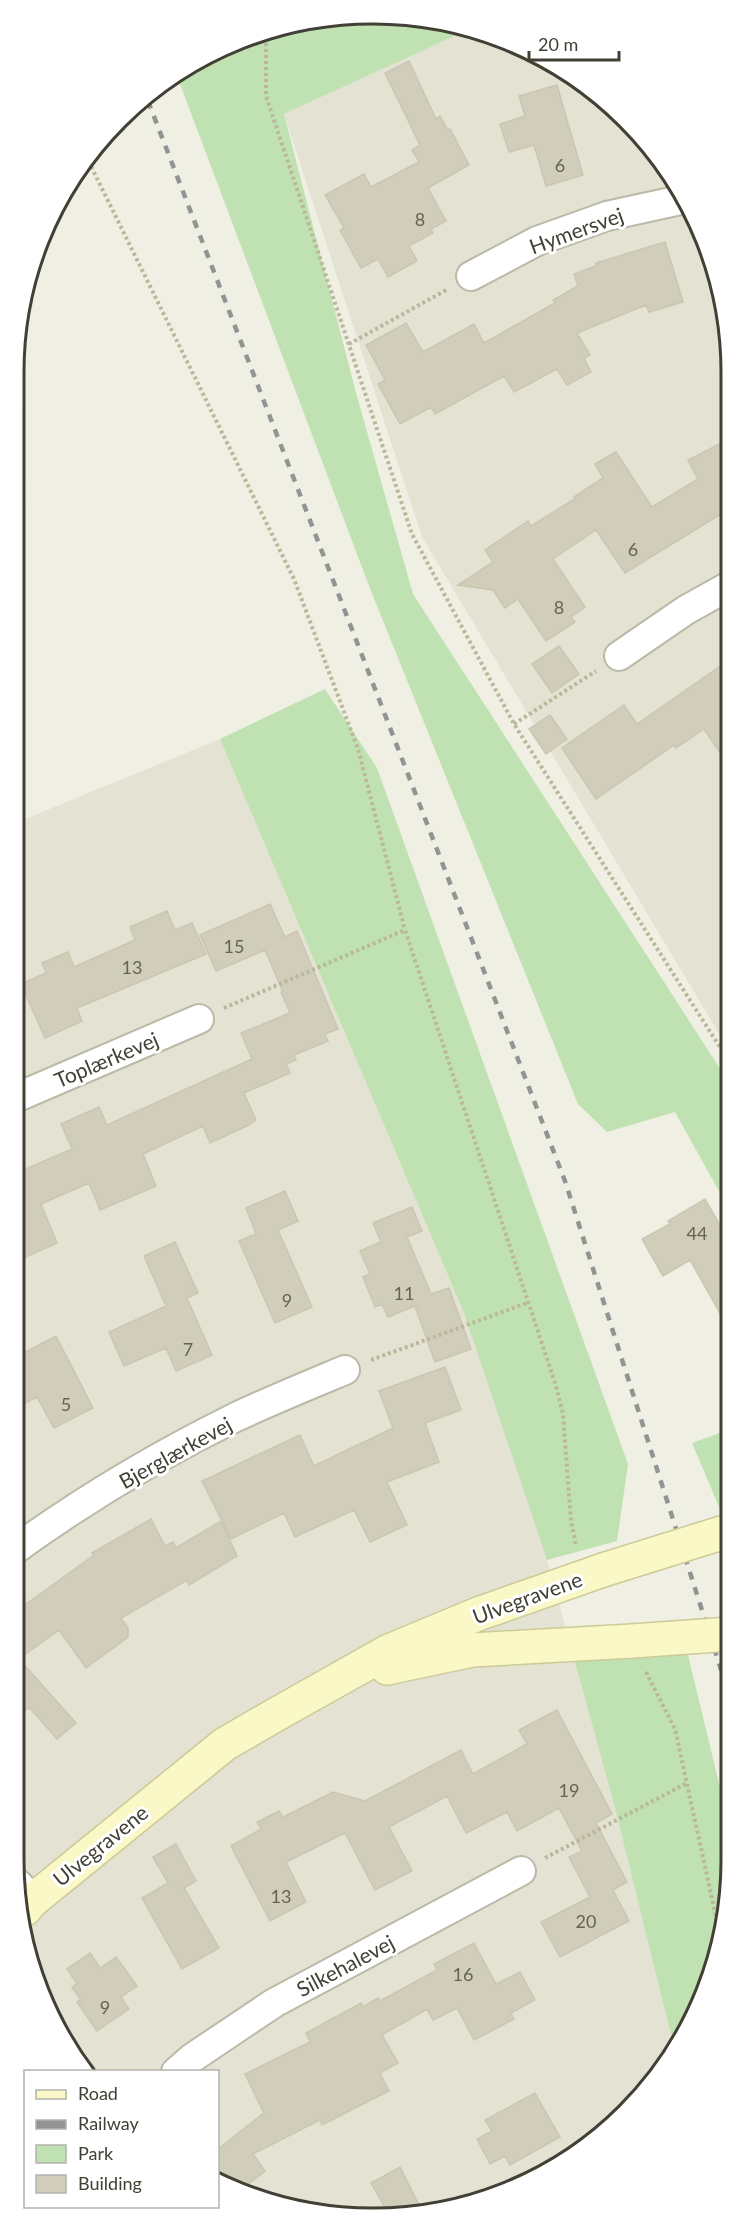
<svg xmlns="http://www.w3.org/2000/svg" width="745" height="2232" font-family="Lato,sans-serif">
<style>
.residential{fill:#e4e2d3}
.green{fill:#c0e1b1}
.building{fill:#d1cdbb;stroke:#cbc6af;stroke-width:1.5}
.lines{fill:none;stroke-linecap:round;stroke-linejoin:round}
.street-casing{stroke:#bbb9a8;stroke-width:32}
.secondary-casing{stroke:#cccb98;stroke-width:36}
.path{stroke:#bbb79b;stroke-width:4;stroke-dasharray:3 3;stroke-linecap:butt}
.street{stroke:#fff;stroke-width:28}
.secondary{stroke:#f9f8c6;stroke-width:33}
.rail{stroke:#939393;stroke-width:4.5;stroke-dasharray:8 8;stroke-linecap:butt}
.secondary-bridge-casing{stroke:#cccb98;stroke-width:36;stroke-linecap:butt}
.secondary-bridge{stroke:#f9f8c6;stroke-width:33}
.labels{text-anchor:middle;dominant-baseline:central;stroke-width:6;stroke-linejoin:round;paint-order:stroke}
.number-label{font-size:18px;fill:#666356}
.street-label{font-size:21px;fill:#424035;stroke:#fff}
.rim{fill:none;stroke:#424035;stroke-width:3}
</style>
<rect width="100%" height="100%" fill="#f0efe4"/>
<!-- residential -->
<path class="residential" d="M 472,28 L 552,62 L 642,136 L 695,214 L 728,325 L 730,1052 L 422,537 L 284,114 Z
M 220,739 L 464,1313 L 547,1560 L 615,1808 L 675,2051 L 671,2059 L 572,2158 L 465,2206 L 326,2215 L 218,2183 L 218,2072 L 87,2071 L 41,1997 L 13,1859 L 13,824 Z"/>
<!-- green -->
<path class="green" d="M 325,17 L 465,26 L 472,28 L 284,114 L 356,393 L 413,594 L 730,1084 L 730,1211 L 675,1112 L 607,1132 L 578,1104 L 369,586 L 177,76 L 193,62 Z
M 325,689 L 377,768 L 628,1464 L 617,1541 L 547,1560 L 464,1313 L 220,739 Z
M 731,1429 L 731,1535 L 692,1443 Z
M 687,1651 L 731,1833 L 731,1859 L 719,1952 L 675,2051 L 615,1808 L 573,1655 Z"/>
<!-- building -->
<path class="building" d="M 409,61 L 436,119 L 440,116 L 448,130 L 450,129 L 469,165 L 428,188 L 446,221 L 431,229 L 433,233 L 409,246 L 417,261 L 388,277 L 378,259 L 361,268 L 340,230 L 344,228 L 325,195 L 364,174 L 371,187 L 419,162 L 412,150 L 420,145 L 385,73 Z
M 557,85 L 583,175 L 546,186 L 534,145 L 509,152 L 500,124 L 525,116 L 519,96 Z
M 665,242 L 683,302 L 649,312 L 646,305 L 577,333 L 590,355 L 584,358 L 591,372 L 567,385 L 557,369 L 514,392 L 504,376 L 435,414 L 431,407 L 400,424 L 378,384 L 385,380 L 366,345 L 406,323 L 423,352 L 474,324 L 484,343 L 555,303 L 553,300 L 578,286 L 574,274 L 596,266 L 596,263 Z
M 729,439 L 729,509 L 625,573 L 596,530 L 553,559 L 585,607 L 571,617 L 575,622 L 546,641 L 518,599 L 505,608 L 493,590 L 458,585 L 493,562 L 485,550 L 528,521 L 531,526 L 576,498 L 574,497 L 603,478 L 595,464 L 616,452 L 652,507 L 698,479 L 688,460 Z
M 559,646 L 579,674 L 552,693 L 532,664 Z
M 719,667 L 729,681 L 729,766 L 704,729 L 676,748 L 674,745 L 596,799 L 562,748 L 624,705 L 637,724 Z
M 550,715 L 567,739 L 546,754 L 529,729 Z
M 270,904 L 285,937 L 297,931 L 338,1029 L 325,1034 L 328,1041 L 294,1055 L 296,1060 L 286,1064 L 290,1073 L 244,1093 L 256,1120 L 249,1125 L 210,1143 L 203,1126 L 143,1154 L 156,1186 L 100,1210 L 89,1183 L 41,1204 L 57,1243 L 14,1262 L 14,1174 L 72,1149 L 61,1124 L 99,1107 L 107,1125 L 252,1059 L 241,1033 L 290,1013 L 281,992 L 283,992 L 265,950 L 216,971 L 200,935 Z
M 167,911 L 175,930 L 192,923 L 206,954 L 77,1008 L 82,1021 L 45,1038 L 21,984 L 46,973 L 42,963 L 68,952 L 74,967 L 135,940 L 130,927 Z
M 285,1191 L 298,1221 L 278,1230 L 312,1307 L 275,1323 L 239,1241 L 256,1234 L 246,1208 Z
M 705,1199 L 730,1243 L 730,1331 L 690,1260 L 663,1276 L 642,1239 L 670,1224 L 668,1221 Z
M 412,1207 L 422,1231 L 407,1237 L 431,1294 L 449,1288 L 471,1349 L 435,1362 L 415,1306 L 388,1317 L 382,1304 L 375,1307 L 363,1277 L 370,1274 L 360,1251 L 381,1242 L 373,1223 Z
M 175,1242 L 198,1293 L 187,1298 L 212,1355 L 176,1371 L 166,1348 L 124,1366 L 109,1332 L 166,1306 L 144,1256 Z
M 56,1336 L 93,1408 L 54,1428 L 37,1397 L 14,1409 L 14,1358 Z
M 445,1367 L 461,1410 L 425,1423 L 439,1462 L 387,1482 L 407,1525 L 370,1542 L 354,1510 L 295,1537 L 284,1513 L 231,1539 L 202,1481 L 300,1435 L 314,1466 L 393,1428 L 379,1391 Z
M 151,1519 L 165,1546 L 173,1542 L 176,1548 L 221,1521 L 237,1556 L 189,1585 L 187,1580 L 121,1618 L 128,1628 L 128,1637 L 86,1668 L 59,1630 L 19,1659 L 76,1723 L 57,1739 L 29,1707 L 14,1720 L 14,1613 L 94,1555 L 92,1553 Z
M 557,1710 L 612,1814 L 596,1823 L 627,1882 L 613,1890 L 629,1921 L 560,1957 L 541,1922 L 590,1897 L 569,1857 L 582,1851 L 559,1808 L 517,1831 L 507,1812 L 466,1833 L 447,1796 L 389,1827 L 412,1871 L 375,1890 L 345,1833 L 286,1862 L 306,1902 L 270,1921 L 231,1846 L 261,1829 L 257,1822 L 279,1811 L 283,1817 L 333,1792 L 365,1801 L 461,1750 L 473,1774 L 527,1744 L 519,1730 Z
M 176,1844 L 196,1881 L 184,1888 L 219,1948 L 182,1969 L 142,1898 L 168,1883 L 153,1857 Z
M 474,1943 L 496,1984 L 520,1972 L 535,2000 L 511,2013 L 514,2019 L 474,2040 L 457,2008 L 433,2020 L 427,2009 L 382,2035 L 398,2063 L 380,2073 L 389,2091 L 322,2125 L 320,2120 L 253,2154 L 265,2171 L 241,2190 L 218,2183 L 218,2149 L 264,2113 L 245,2074 L 310,2042 L 306,2033 L 361,2003 L 363,2007 L 378,1998 L 380,2001 L 437,1970 L 434,1964 Z
M 90,1953 L 100,1968 L 116,1957 L 137,1986 L 121,1997 L 129,2009 L 97,2031 L 77,2002 L 81,2000 L 72,1987 L 77,1984 L 67,1969 Z
M 535,2093 L 560,2137 L 510,2165 L 505,2156 L 490,2164 L 477,2139 L 492,2131 L 485,2120 Z
M 400,2167 L 421,2209 L 387,2211 L 371,2183 Z"/>
<g class="lines">
<!-- street casing -->
<g class="street-casing">
<path id="street" d="M 471,276 L 537,241 L 607,216 L 685,199
M 619,656 L 686,610 L 729,586
M 13,1099 L 199,1019
M 13,1551 C 83,1500 159,1455 236,1417 C 272,1400 309,1385 345,1370
M 18,1884 L 33,1900
M 176,2072 L 192,2058 L 274,2003 L 521,1871"/>
</g>
<!-- secondary casing -->
<g class="secondary-casing">
<path id="secondary" d="M 387,1668 L 472,1650 L 632,1641
M 24,1910 L 33,1900 L 225,1744 L 284,1710 L 389,1651 L 478,1614 L 603,1570"/>
</g>
<!-- path -->
<path class="path" d="M 266,37 L 266,96 L 412,534 L 514,724 L 730,1063
M 86,156 L 294,579 L 358,749 L 405,930
M 349,344 L 448,289
M 514,724 L 596,671
M 224,1008 L 405,930 L 556,1386 L 563,1414 L 571,1521 L 576,1545
M 371,1360 L 527,1303
M 646,1672 L 675,1729 L 721,1940
M 545,1858 L 687,1783"/>
<!-- street -->
<use href="#street" class="street"/>
<!-- secondary -->
<use href="#secondary" class="secondary"/>
<!-- rail -->
<path class="rail" d="M 148,101 L 565,1181 L 731,1701"/>
<!-- secondary-bridge casing -->
<g class="secondary-bridge-casing">
<path id="secondary-bridge" d="M 603,1570 L 731,1530
M 632,1641 L 731,1634"/>
</g>
<!-- secondary-bridge -->
<use href="#secondary-bridge" class="secondary-bridge"/>
</g>
<g class="labels">
<!-- number labels -->
<g class="number-label">
<text x="560" y="165">6</text>
<text x="420" y="219">8</text>
<text x="633" y="549">6</text>
<text x="559" y="607">8</text>
<text x="234" y="946">15</text>
<text x="132" y="967">13</text>
<text x="697" y="1233">44</text>
<text x="404" y="1293">11</text>
<text x="287" y="1300">9</text>
<text x="188" y="1349">7</text>
<text x="66" y="1404">5</text>
<text x="569" y="1790">19</text>
<text x="281" y="1896">13</text>
<text x="586" y="1921">20</text>
<text x="463" y="1974">16</text>
<text x="105" y="2007">9</text>
</g>
<!-- street labels -->
<g class="street-label">
<text transform="translate(576 230) rotate(-20)">Hymersvej</text>
<text transform="translate(106 1059) rotate(-23)">Toplærkevej</text>
<text transform="translate(175 1452) rotate(-29)">Bjerglærkevej</text>
<text transform="translate(527 1597) rotate(-20)">Ulvegravene</text>
<text transform="translate(100 1845) rotate(-39)">Ulvegravene</text>
<text transform="translate(345 1965) rotate(-28)">Silkehalevej</text>
</g>
</g>
<!-- crop -->
<path d="M0 0H745V2232H0ZM372 24H373A348 348 0 0 1 721 372V1860A348 348 0 0 1 373 2208H372A348 348 0 0 1 24 1860V372A348 348 0 0 1 372 24Z" fill="#fff" fill-rule="evenodd"/>
<path class="rim" d="M372 24H373A348 348 0 0 1 721 372V1860A348 348 0 0 1 373 2208H372A348 348 0 0 1 24 1860V372A348 348 0 0 1 372 24Z"/>
<!-- legend -->
<rect x="24" y="2070" width="195" height="138" fill="#ffffff" stroke="#b3b3ae" stroke-width="1.5"/>
<rect x="36" y="2090" width="30" height="9" fill="#f9f8c6" stroke="#b3b3ae" stroke-width="1.5"/>
<text x="78" y="2100" font-size="18" fill="#424035">Road</text>
<rect x="36" y="2120" width="30" height="9" fill="#939393" stroke="#b3b3ae" stroke-width="1.5"/>
<text x="78" y="2130" font-size="18" fill="#424035">Railway</text>
<rect x="36" y="2145" width="30" height="18" fill="#c0e1b1" stroke="#b3b3ae" stroke-width="1.5"/>
<text x="78" y="2160" font-size="18" fill="#424035">Park</text>
<rect x="36" y="2175" width="30" height="18" fill="#d1cdbb" stroke="#b3b3ae" stroke-width="1.5"/>
<text x="78" y="2190" font-size="18" fill="#424035">Building</text>
<!-- scale -->
<path d="M529 51v9h90v-9" fill="none" stroke="#424035" stroke-width="3"/>
<text x="538" y="51" font-size="18" fill="#424035" stroke="#ffffff" stroke-width="4.5" paint-order="stroke">20 m</text>
</svg>
